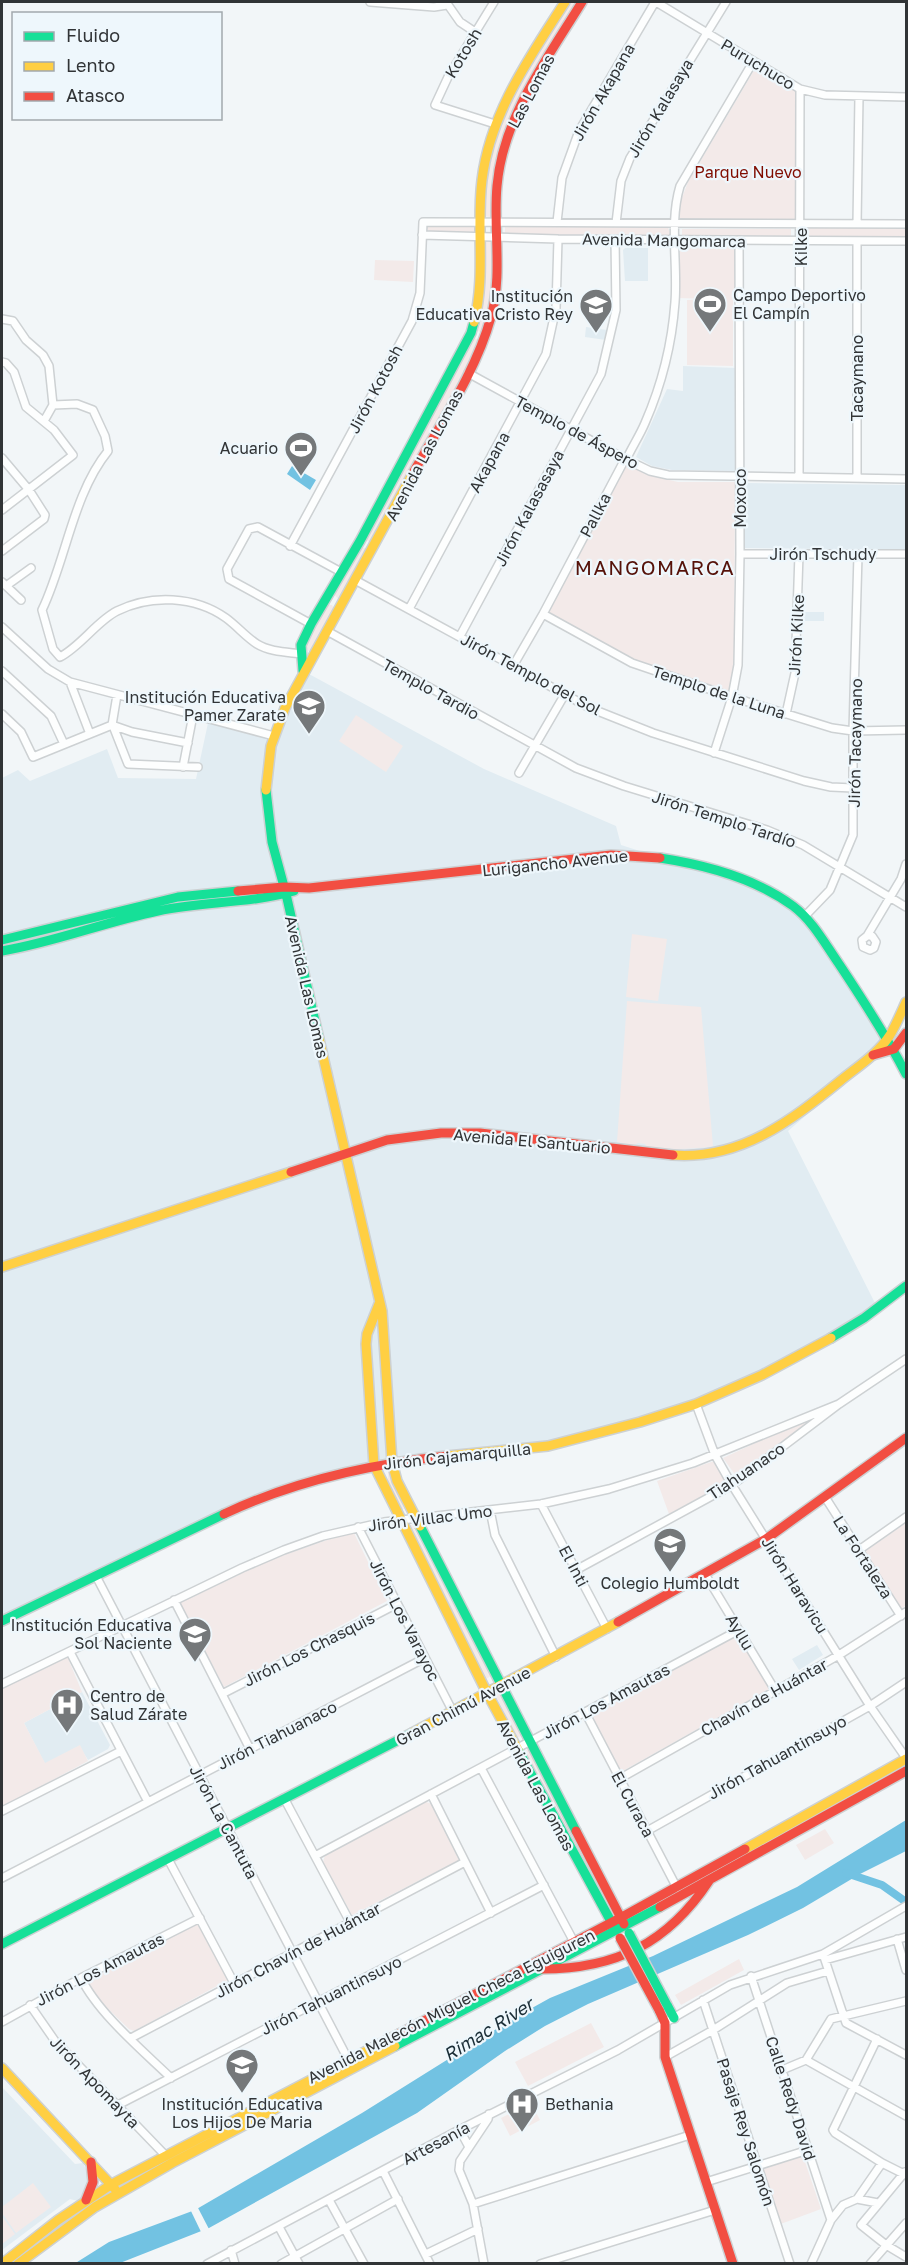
<svg xmlns="http://www.w3.org/2000/svg" width="908" height="2265" font-family="'Golos Text',sans-serif">
<style>
.built{fill:#e1ecf2}
.green{fill:#f3eae9}
.water{fill:#72c2e2}
.pier{fill:#f2f6f8}
.lines{fill:none;stroke-linecap:round;stroke-linejoin:round}
.canal{stroke:#72c2e2;stroke-width:8}
.street-casing{stroke:#cdd1d3;stroke-width:10}
.fast-casing{stroke:#cdd1d3;stroke-width:12}
.slow-casing{stroke:#cdd1d3;stroke-width:12}
.jam-casing{stroke:#cdd1d3;stroke-width:12}
.street{stroke:#fdfefe;stroke-width:7}
.fast{stroke:#16e098;stroke-width:9}
.slow{stroke:#ffcf43;stroke-width:9}
.jam{stroke:#f24e42;stroke-width:9}
.fast-bridge-casing{stroke:#cdd1d3;stroke-width:12;stroke-linecap:butt}
.jam-bridge-casing{stroke:#cdd1d3;stroke-width:12;stroke-linecap:butt}
.fast-bridge{stroke:#16e098;stroke-width:9}
.jam-bridge{stroke:#f24e42;stroke-width:9}
.labels{text-anchor:middle;dominant-baseline:central;stroke-width:4.5;stroke-linejoin:round;paint-order:stroke}
.street-label{font-size:16px;fill:#313436;stroke:#eef7fc}
.park-label{font-size:16px;fill:#800d00;stroke:#eef7fc}
.poi-label{font-size:16px;fill:#313436;stroke:#eef7fc;text-anchor:end}
.water-label{font-size:18px;font-style:italic;fill:#1a2d36;stroke:#eef7fc}
.quarter-label{font-size:20px;letter-spacing:1.5px;fill:#561209;stroke:#eef7fc}
</style>
<rect width="100%" height="100%" fill="#f2f6f8"/>
<!-- built -->
<path class="built" d="M 625,248 L 648,248 L 648,281 L 625,281 L 623,250 Z
M 586,327 L 607,330 L 606,340 L 585,337 Z
M 683,366 L 736,368 L 736,471 L 672,470 L 652,466 L 636,457 L 667,389 L 683,391 Z
M 746,483 L 906,485 L 906,550 L 743,548 Z
M 803,612 L 824,612 L 824,621 L 803,621 Z
M 309,674 L 484,769 L 616,826 L 621,845 L 765,891 L 808,916 L 890,1043 L 788,1131 L 877,1307 L 702,1401 L 553,1445 L 389,1464 L 302,1485 L 236,1509 L 2,1621 L 2,778 L 18,770 L 30,781 L 107,749 L 118,778 L 196,779 L 208,723 L 276,739 Z
M 817,1645 L 823,1655 L 799,1670 L 792,1659 Z
M 82,1692 L 110,1745 L 108,1749 L 88,1760 L 79,1746 L 45,1764 L 24,1723 Z
M 2,2087 L 75,2164 L 83,2163 L 90,2178 L 90,2184 L 84,2197 L 78,2201 L 70,2199 L 2,2250 Z"/>
<!-- green -->
<path class="green" d="M 569,2 L 579,2 L 517,105 L 493,215 L 490,217 L 485,216 L 483,213 L 483,193 L 492,143 L 510,98 Z
M 756,67 L 797,91 L 795,220 L 680,219 L 680,203 L 688,182 Z
M 431,222 L 477,225 L 477,230 L 474,233 L 429,231 L 426,227 Z
M 505,226 L 668,227 L 670,234 L 667,236 L 505,235 Z
M 803,227 L 906,227 L 906,237 L 803,236 L 800,229 Z
M 682,229 L 791,229 L 791,238 L 682,237 Z
M 485,240 L 490,240 L 493,242 L 493,290 L 485,330 L 481,333 L 477,330 L 476,326 Z
M 682,242 L 734,243 L 737,246 L 735,298 L 733,299 L 733,366 L 687,365 L 687,300 L 711,299 L 678,298 L 680,244 Z
M 375,260 L 414,261 L 413,282 L 374,280 Z
M 474,338 L 479,340 L 480,344 L 373,541 L 369,542 L 365,539 L 470,340 Z
M 625,463 L 652,476 L 678,482 L 735,482 L 734,667 L 730,693 L 627,659 L 546,614 Z
M 360,547 L 365,548 L 367,552 L 342,599 L 338,599 L 333,593 Z
M 329,605 L 332,605 L 334,609 L 314,649 L 308,651 L 305,644 L 326,606 Z
M 356,715 L 403,746 L 386,772 L 339,741 Z
M 632,934 L 667,939 L 658,1001 L 626,997 Z
M 627,1001 L 701,1007 L 713,1146 C 691,1150 670,1149 648,1148 L 645,1144 L 638,1143 L 634,1145 L 617,1142 Z
M 805,1420 L 808,1422 L 736,1476 L 723,1458 Z
M 714,1461 L 726,1483 L 669,1514 L 657,1481 Z
M 388,1466 L 404,1509 L 399,1509 L 388,1484 Z
M 906,1523 L 906,1605 L 901,1609 L 863,1553 Z
M 407,1525 L 412,1525 L 491,1676 L 486,1679 Z
M 353,1531 L 387,1601 L 224,1687 L 180,1603 L 267,1561 Z
M 737,1633 L 770,1686 L 769,1689 L 621,1772 L 590,1713 Z
M 67,1656 L 82,1692 L 24,1723 L 45,1763 L 80,1745 L 88,1761 L 2,1807 L 2,1687 Z
M 498,1692 L 522,1736 L 517,1738 L 495,1694 Z
M 528,1749 L 612,1909 L 608,1911 L 525,1751 Z
M 426,1802 L 432,1804 L 459,1860 L 352,1915 L 323,1862 L 325,1855 Z
M 825,1829 L 834,1843 L 805,1860 L 796,1845 Z
M 195,1923 L 199,1923 L 228,1980 L 134,2031 L 129,2029 C 118,2018 89,1993 88,1979 Z
M 739,1959 L 744,1970 L 681,2005 L 675,1995 Z
M 591,2023 L 604,2047 L 528,2086 L 515,2062 Z
M 531,2103 L 540,2120 L 510,2136 L 501,2118 Z
M 802,2153 L 821,2209 L 778,2225 L 761,2169 Z
M 33,2183 L 51,2207 L 16,2233 L 2,2213 L 2,2207 Z
M 2,2216 L 15,2234 L 2,2244 Z"/>
<!-- water -->
<path class="water" d="M 292,466 L 316,480 L 310,490 L 287,474 Z
M 906,1820 L 906,1851 L 860,1874 L 803,1908 L 748,1935 L 588,2004 L 545,2026 L 505,2051 L 417,2113 L 209,2228 L 120,2263 L 74,2264 L 109,2242 L 195,2210 L 362,2113 L 514,2018 L 550,1998 L 653,1956 L 797,1887 Z"/>
<!-- pier -->
<path class="pier" d="M 197,2206 L 210,2231 L 202,2234 L 190,2209 Z"/>
<g class="lines">
<!-- canal -->
<path class="canal" d="M 846,1873 L 882,1885 L 906,1902"/>
<!-- street casing -->
<g class="street-casing">
<path id="street" d="M 370,2 L 434,7 L 447,5
M 446,2 L 460,22 L 475,32
M 494,2 L 448,77 L 435,105 L 495,124
M 656,2 L 800,89 L 825,95 L 906,97
M 557,222 L 562,178 L 579,131 L 655,2
M 616,223 L 621,181 L 630,158 L 726,2
M 857,224 L 859,96
M 422,235 L 558,239 L 906,241
M 2,319 L 13,321 L 26,340 L 43,355 L 49,366 L 53,405
M 2,362 L 6,363 L 14,372 L 26,407 L 54,430 L 73,455 L 2,510
M 468,373 L 625,459 L 650,471 L 668,475 L 906,479
M 44,421 L 53,405 L 77,404 L 93,410 L 105,436 L 108,451 C 73,494 66,560 42,610 L 53,649 L 60,657 C 81,646 97,621 117,611 C 151,594 195,596 226,618 C 237,626 246,637 257,644 C 270,652 287,652 302,654
M 2,458 L 29,490 L 45,515 L 44,519 L 2,551
M 626,460 C 632,447 640,435 645,423 C 662,384 672,344 675,302 C 678,264 669,223 680,186 L 753,62
M 799,477 L 800,89
M 857,478 L 857,241
M 290,546 L 412,321 L 420,293 L 423,222 L 906,224
M 740,554 L 906,554
M 355,580 L 590,708 L 653,733 L 804,781 L 831,787 L 853,788
M 2,582 L 21,600
M 6,586 L 31,568
M 409,609 L 546,354 L 556,308 L 558,239
M 543,614 L 632,663 L 732,697 L 832,728 L 853,731 L 906,730
M 311,624 L 229,579 L 227,569 L 249,529 L 258,527 L 341,572
M 2,627 L 48,669 L 70,682 L 274,736
M 327,631 L 576,768 L 624,786 L 767,830 L 803,845 L 906,907
M 460,636 L 601,374 L 616,310 L 615,239
M 513,666 L 543,614 L 625,459
M 2,671 L 51,716 L 64,744
M 70,682 L 90,734
M 2,714 L 21,732 L 33,757 L 112,725
M 786,714 L 795,673 L 799,554
M 112,725 L 132,732 L 188,743
M 112,725 L 117,695
M 113,726 L 128,764 L 198,767
M 714,753 L 732,697 L 738,665 L 740,554 L 739,240
M 183,767 L 193,715
M 519,773 L 565,694
M 805,916 L 830,890 L 853,835 L 853,731 L 858,555
M 867,936 L 872,936 L 876,942 L 874,948 L 870,950 L 863,947 L 862,940 L 867,936 L 901,879 L 906,864
M 696,1404 L 715,1455 L 732,1485 L 870,1706 L 906,1758
M 825,1497 L 901,1616
M 541,1504 L 607,1629
M 490,1510 L 495,1535 L 556,1657
M 358,1527 L 453,1712
M 859,1550 L 906,1517
M 576,1570 L 732,1485 L 839,1404 L 906,1359
M 705,1574 L 775,1690
M 96,1576 L 350,2063
M 174,1600 L 250,1749
M 70,1652 L 148,1802
M 2,1684 L 242,1568 L 284,1550 L 323,1536 L 384,1522 L 541,1504 L 609,1489 L 693,1463 L 839,1404
M 222,1694 L 397,1604
M 585,1712 L 677,1888
M 481,1768 L 574,1942
M 619,1779 L 839,1655 L 906,1612
M 431,1794 L 491,1913
M 284,1798 L 350,1922
M 2,1811 L 121,1751
M 647,1831 L 870,1706 L 906,1682
M 315,1856 L 739,1630
M 168,1859 L 234,1983
M 2,1878 L 425,1658
M 897,1939 L 906,1970
M 823,1954 L 846,2023 L 906,2055
M 825,1960 L 906,1937
M 751,1976 L 831,2220
M 81,1978 C 98,2013 142,2050 171,2078
M 703,2000 L 790,2264
M 30,2005 L 55,2041 L 165,2155
M 2,2022 L 81,1978 L 200,1918
M 131,2038 L 465,1862
M 877,2039 L 833,2130 L 835,2133 L 882,2163 L 906,2175
M 665,2057 L 713,2030 L 787,1983 L 828,1971
M 806,2060 L 906,2116
M 782,2070 L 806,2060 L 831,2019 L 906,2001
M 118,2105 L 544,1885
M 457,2131 L 462,2134 L 469,2147
M 383,2171 L 430,2264
M 905,2172 L 861,2225 L 886,2245 L 906,2257
M 706,2182 L 808,2150
M 857,2199 L 878,2203
M 329,2200 L 364,2264
M 473,2204 L 690,2135
M 279,2227 L 299,2264
M 231,2250 L 235,2264
M 426,2254 L 478,2229
M 207,2264 L 457,2131 L 618,2050 L 730,1985 L 823,1954 L 906,1906
M 281,2264 L 398,2199
M 484,2264 L 473,2204 L 459,2170 L 460,2161 L 488,2119 L 489,2114
M 540,2264 L 715,2210
M 811,2264 L 831,2220 L 843,2205 L 857,2199 L 882,2163
M 870,2264 L 906,2223"/>
</g>
<!-- fast casing -->
<g class="fast-casing">
<path id="fast" d="M 303,671 L 301,645 L 311,624 L 360,541 L 471,333 L 474,322
M 266,790 L 272,842 L 286,894 L 319,1039
M 660,858 C 706,865 755,878 793,906 C 813,921 825,944 839,964 C 863,1000 886,1035 906,1074
M 2,940 L 178,897 L 238,891
M 2,951 C 55,942 105,922 158,911 C 203,901 249,904 294,891
M 831,1338 L 864,1318 L 906,1286
M 420,1526 L 576,1831
M 2,1621 L 224,1514
M 518,1750 L 614,1927
M 2,1944 L 412,1733
M 667,2005 L 674,2018
M 395,2046 L 660,1907"/>
</g>
<!-- slow casing -->
<g class="slow-casing">
<path id="slow" d="M 474,322 C 486,276 476,227 482,180 C 490,113 530,57 565,2
M 266,790 L 271,746 L 285,708 L 412,475
M 319,1039 L 382,1311 L 392,1462 L 397,1481 L 420,1526
M 673,1155 C 740,1160 791,1121 840,1081 C 857,1067 878,1054 890,1035 C 896,1025 901,1013 906,1002
M 2,1267 L 291,1172
M 379,1304 L 367,1334 L 366,1344 L 374,1465 L 487,1693 L 518,1750
M 447,1456 L 548,1446 L 640,1422 L 696,1404 L 762,1375 L 831,1338
M 412,1733 L 618,1622
M 745,1849 L 906,1759
M 2,2068 L 115,2189
M 2,2264 L 58,2220 L 112,2184 L 399,2034
M 18,2264 L 95,2207 L 172,2163 L 395,2046"/>
</g>
<!-- jam casing -->
<g class="jam-casing">
<path id="jam" d="M 412,475 C 439,426 476,372 491,317 C 503,275 493,229 497,186 C 503,117 547,59 582,2
M 238,891 L 284,887 L 309,888 L 611,855 L 660,858
M 873,1055 L 894,1049 L 906,1033
M 291,1172 L 387,1140 L 441,1133 L 480,1133 L 673,1155
M 224,1514 C 294,1481 370,1464 447,1456
M 618,1622 L 766,1539 L 906,1438
M 576,1831 L 624,1924
M 660,1907 L 906,1771
M 542,1969 C 616,1969 668,1943 709,1881
M 659,2010 L 665,2023 L 665,2057 L 733,2264
M 399,2034 L 622,1917 L 745,1849
M 86,2200 L 93,2182 L 91,2162"/>
</g>
<!-- street -->
<use href="#street" class="street"/>
<!-- fast -->
<use href="#fast" class="fast"/>
<!-- slow -->
<use href="#slow" class="slow"/>
<!-- jam -->
<use href="#jam" class="jam"/>
<!-- fast-bridge casing -->
<g class="fast-bridge-casing">
<path id="fast-bridge" d="M 629,1933 L 667,2005"/>
</g>
<!-- jam-bridge casing -->
<g class="jam-bridge-casing">
<path id="jam-bridge" d="M 620,1938 L 659,2010"/>
</g>
<!-- fast-bridge -->
<use href="#fast-bridge" class="fast-bridge"/>
<!-- jam-bridge -->
<use href="#jam-bridge" class="jam-bridge"/>
</g>
<!-- icons -->
<defs>
<g id="stadium-pin" transform="scale(1.725)"><path d="M0 17L-7.5 6A9.5 9.5 0 1 1 7.5 6Z" fill="#75787a" stroke="#eef7fc"/><path d="M0-5a6.5 5 0 1 0 0 10a6.5 5 0 1 0 0-10ZM-3.5-1.8h7v3.6h-7Z" fill="#fff"/></g>
<g id="school-pin" transform="scale(1.725)"><path d="M0 17L-7.5 6A9.5 9.5 0 1 1 7.5 6Z" fill="#75787a" stroke="#eef7fc"/><path d="M0-5L7-2L0 1L-7-2ZM-4 1L0 2.5L4 1V4Q0 6-4 4Z" fill="#fff"/></g>
<g id="hospital-pin" transform="scale(1.725)"><path d="M0 17L-7.5 6A9.5 9.5 0 1 1 7.5 6Z" fill="#75787a" stroke="#eef7fc"/><path d="M-5-5h3v3.5h4V-5h3V5h-3V1.5h-4V5h-3Z" fill="#fff"/></g>
</defs>
<g fill-rule="evenodd">
<use href="#stadium-pin" x="710" y="304"/>
<use href="#school-pin" x="596" y="305"/>
<use href="#stadium-pin" x="301" y="448"/>
<use href="#school-pin" x="309" y="706"/>
<use href="#school-pin" x="670" y="1544"/>
<use href="#school-pin" x="195" y="1634"/>
<use href="#hospital-pin" x="67" y="1705"/>
<use href="#school-pin" x="242" y="2065"/>
<use href="#hospital-pin" x="522" y="2104"/>
</g>
<g class="labels">
<!-- street labels -->
<g class="street-label">
<text transform="translate(463 53) rotate(-59)">Kotosh</text>
<text transform="translate(758 64) rotate(31)">Puruchuco</text>
<text transform="translate(531 91) rotate(-62)">Las Lomas</text>
<text transform="translate(603 92) rotate(-60)">Jirón Akapana</text>
<text transform="translate(660 108) rotate(-59)">Jirón Kalasaya</text>
<text transform="translate(664 240) rotate(1)">Avenida Mangomarca</text>
<text transform="translate(801 247) rotate(-90)">Kilke</text>
<text transform="translate(857 378) rotate(-90)">Tacaymano</text>
<text transform="translate(375 389) rotate(-62)">Jirón Kotosh</text>
<text transform="translate(577 432) rotate(28)">Templo de Áspero</text>
<text transform="translate(424 455) rotate(-62)">Avenida Las Lomas</text>
<text transform="translate(489 462) rotate(-61)">Akapana</text>
<text transform="translate(740 498) rotate(-90)">Moxoco</text>
<text transform="translate(529 508) rotate(-62)">Jirón Kalasasaya</text>
<text transform="translate(595 515) rotate(-62)">Pallka</text>
<text x="823" y="554">Jirón Tschudy</text>
<text transform="translate(796 635) rotate(-87)">Jirón Kilke</text>
<text transform="translate(531 674) rotate(28)">Jirón Templo del Sol</text>
<text transform="translate(431 689) rotate(29)">Templo Tardio</text>
<text transform="translate(719 692) rotate(18)">Templo de la Luna</text>
<text transform="translate(855 743) rotate(-89)">Jirón Tacaymano</text>
<text transform="translate(724 819) rotate(18)">Jirón Templo Tardío</text>
<text transform="translate(555 863) rotate(-6)">Lurigancho Avenue</text>
<text transform="translate(307 987) rotate(77)">Avenida Las Lomas</text>
<text transform="translate(532 1141) rotate(5)">Avenida El Santuario</text>
<text transform="translate(457 1456) rotate(-6)">Jirón Cajamarquilla</text>
<text transform="translate(746 1471) rotate(-34)">Tiahuanaco</text>
<text transform="translate(430 1518) rotate(-7)">Jirón Villac Umo</text>
<text transform="translate(863 1557) rotate(57)">La Fortaleza</text>
<text transform="translate(574 1566) rotate(62)">El Inti</text>
<text transform="translate(795 1585) rotate(58)">Jirón Haravicu</text>
<text transform="translate(405 1620) rotate(63)">Jirón Los Varayoc</text>
<text transform="translate(740 1632) rotate(59)">Ayllu</text>
<text transform="translate(309 1649) rotate(-27)">Jirón Los Chasquis</text>
<text transform="translate(764 1697) rotate(-29)">Chavín de Huántar</text>
<text transform="translate(606 1701) rotate(-28)">Jirón Los Amautas</text>
<text transform="translate(463 1706) rotate(-28)">Gran Chimú Avenue</text>
<text transform="translate(277 1735) rotate(-27)">Jirón Tiahuanaco</text>
<text transform="translate(777 1757) rotate(-29)">Jirón Tahuantinsuyo</text>
<text transform="translate(536 1785) rotate(62)">Avenida Las Lomas</text>
<text transform="translate(633 1804) rotate(62)">El Curaca</text>
<text transform="translate(224 1822) rotate(62)">Jirón La Cantuta</text>
<text transform="translate(298 1950) rotate(-28)">Jirón Chavín de Huántar</text>
<text transform="translate(100 1969) rotate(-27)">Jirón Los Amautas</text>
<text transform="translate(331 1995) rotate(-27)">Jirón Tahuantinsuyo</text>
<text transform="translate(451 2006) rotate(-27)">Avenida Malecón Miguel Checa Eguiguren</text>
<text transform="translate(95 2082) rotate(46)">Jirón Apomayta</text>
<text transform="translate(791 2098) rotate(72)">Calle Redy David</text>
<text transform="translate(746 2132) rotate(72)">Pasaje Rey Salomón</text>
<text transform="translate(436 2143) rotate(-28)">Artesanía</text>
</g>
<!-- park labels -->
<g class="park-label">
<text x="748" y="172">Parque Nuevo</text>
</g>
<!-- poi labels -->
<g class="poi-label">
<text x="733" y="295" text-anchor="start">Campo Deportivo<tspan x="733" dy="18">El Campín</tspan></text>
<text x="573" y="296">Institución<tspan x="573" dy="18">Educativa Cristo Rey</tspan></text>
<text x="278" y="448">Acuario</text>
<text x="286" y="697">Institución Educativa<tspan x="286" dy="18">Pamer Zarate</tspan></text>
<text x="670" y="1583" text-anchor="middle">Colegio Humboldt</text>
<text x="172" y="1625">Institución Educativa<tspan x="172" dy="18">Sol Naciente</tspan></text>
<text x="90" y="1696" text-anchor="start">Centro de<tspan x="90" dy="18">Salud Zárate</tspan></text>
<text x="242" y="2104" text-anchor="middle">Institución Educativa<tspan x="242" dy="18">Los Hijos De Maria</tspan></text>
<text x="545" y="2104" text-anchor="start">Bethania</text>
</g>
<!-- water labels -->
<g class="water-label">
<text transform="translate(488 2029) rotate(-32)">Rimac River</text>
</g>
<!-- quarter labels -->
<g class="quarter-label">
<text x="655" y="567">MANGOMARCA</text>
</g>
</g>
<!-- border -->
<rect width="908" height="2265" fill="none" stroke="#313436" stroke-width="6"/>
<!-- legend -->
<rect x="12" y="12" width="210" height="108" fill="#eef7fc" stroke="#a2a9ad" stroke-width="1.5"/>
<rect x="24" y="32" width="30" height="9" fill="#16e098" stroke="#a2a9ad" stroke-width="1.5"/>
<text x="66" y="42" font-size="18" fill="#313436">Fluido</text>
<rect x="24" y="62" width="30" height="9" fill="#ffcf43" stroke="#a2a9ad" stroke-width="1.5"/>
<text x="66" y="72" font-size="18" fill="#313436">Lento</text>
<rect x="24" y="92" width="30" height="9" fill="#f24e42" stroke="#a2a9ad" stroke-width="1.5"/>
<text x="66" y="102" font-size="18" fill="#313436">Atasco</text>
</svg>
